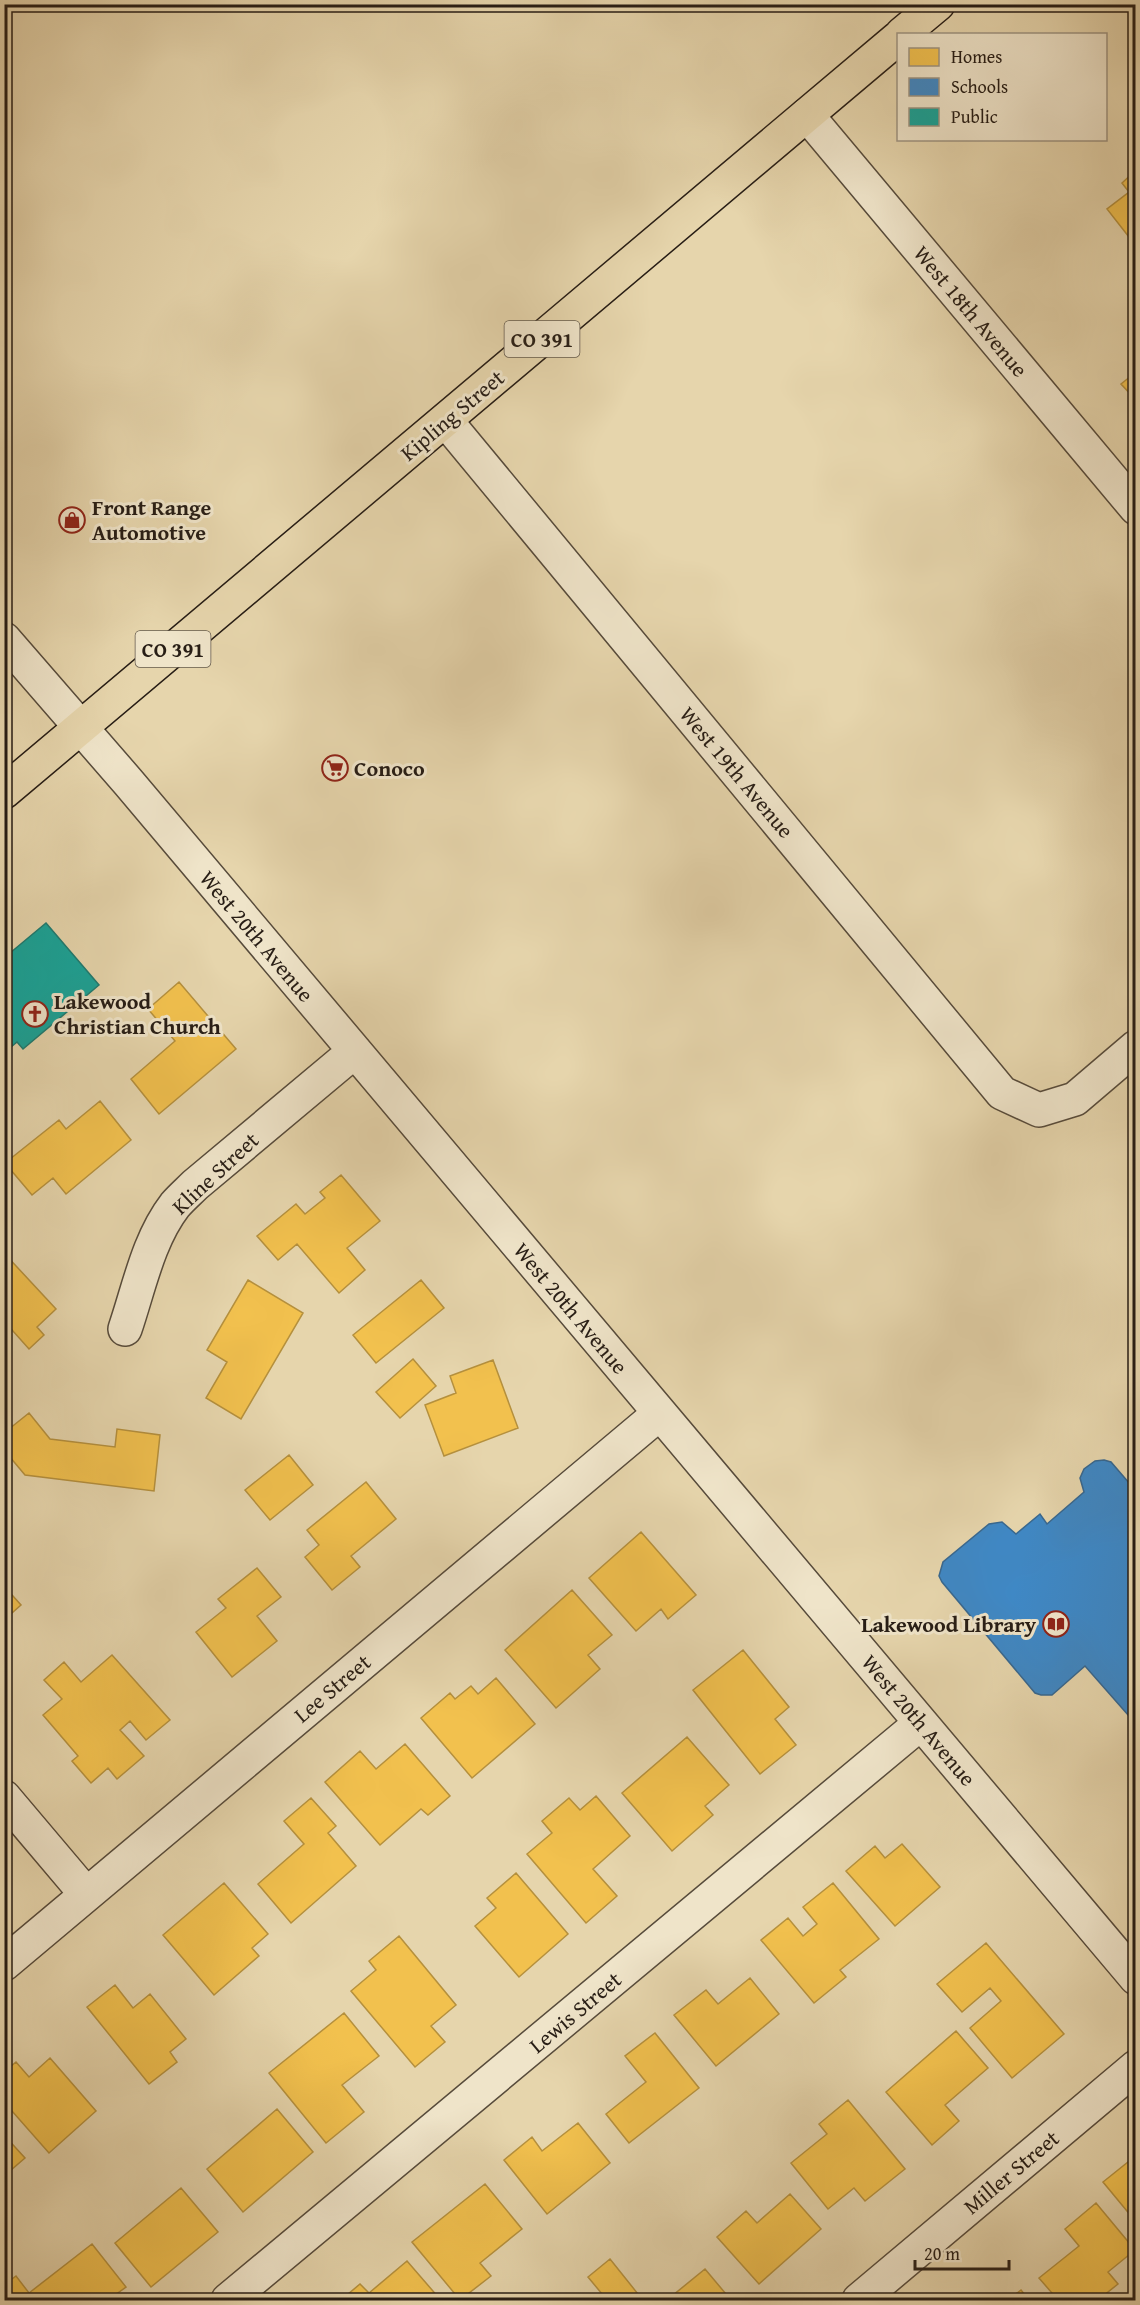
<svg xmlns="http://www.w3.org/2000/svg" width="1140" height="2305" font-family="'Gentium Book Plus',serif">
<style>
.homes{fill:#f2c14e;stroke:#b5903d;stroke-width:1.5}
.schools{fill:#3f88c5;stroke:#386890;stroke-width:1.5}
.public{fill:#17a398;stroke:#1c7b71;stroke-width:1.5}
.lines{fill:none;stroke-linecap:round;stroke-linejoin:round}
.minor-casing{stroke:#574b3b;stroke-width:36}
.major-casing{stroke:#271d15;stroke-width:36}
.minor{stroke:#efe4c9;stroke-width:33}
.major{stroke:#e6d5ac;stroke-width:33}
.labels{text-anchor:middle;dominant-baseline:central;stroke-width:6;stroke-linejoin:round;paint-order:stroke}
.shield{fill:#efe4c9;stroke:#63594b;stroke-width:1.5}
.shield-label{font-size:21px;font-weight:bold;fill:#271d15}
.street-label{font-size:22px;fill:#271d15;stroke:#efe4c9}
.poi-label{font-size:22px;font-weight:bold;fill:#271d15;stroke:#efe4c9;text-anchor:start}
</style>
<rect width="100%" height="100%" fill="#e6d5ac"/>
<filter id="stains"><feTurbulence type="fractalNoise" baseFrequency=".00333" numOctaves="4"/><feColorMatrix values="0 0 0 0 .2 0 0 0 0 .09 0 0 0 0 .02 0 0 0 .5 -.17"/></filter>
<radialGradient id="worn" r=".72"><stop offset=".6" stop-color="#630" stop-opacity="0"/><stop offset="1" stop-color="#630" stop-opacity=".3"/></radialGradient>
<!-- homes -->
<path class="homes" d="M 1136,170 L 1136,246 L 1107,209 L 1129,192 L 1122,183 Z
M 1136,372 L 1136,400 L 1121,384 Z
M 179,982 L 236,1049 L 159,1114 L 131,1079 L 175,1041 L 148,1009 Z
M 100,1101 L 131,1140 L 66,1194 L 53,1178 L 32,1195 L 5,1163 L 59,1120 L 66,1129 Z
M 341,1175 L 380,1221 L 347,1248 L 365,1270 L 339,1293 L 297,1244 L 278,1260 L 257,1236 L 296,1204 L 305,1214 L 325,1198 L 320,1192 Z
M 4,1253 L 56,1309 L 37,1327 L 44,1335 L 29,1349 L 4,1321 Z
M 248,1280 L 303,1313 L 241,1419 L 206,1398 L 227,1362 L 207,1350 Z
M 421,1280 L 444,1308 L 376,1363 L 353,1335 Z
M 413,1359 L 436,1386 L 400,1418 L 376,1392 Z
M 493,1360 L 518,1428 L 444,1456 L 425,1405 L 456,1393 L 450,1376 Z
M 29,1413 L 50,1439 L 115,1447 L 117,1429 L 160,1435 L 154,1491 L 25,1475 L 4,1450 L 4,1433 Z
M 289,1455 L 313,1485 L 270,1520 L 245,1490 Z
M 366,1482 L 396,1519 L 351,1556 L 360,1567 L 332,1590 L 305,1557 L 319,1545 L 307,1530 Z
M 641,1532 L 696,1595 L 668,1619 L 661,1609 L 636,1631 L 589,1578 Z
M 257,1568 L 281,1597 L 257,1616 L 277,1641 L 232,1677 L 196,1632 L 226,1608 L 218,1599 Z
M 4,1586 L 21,1605 L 4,1620 Z
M 572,1590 L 612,1635 L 588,1655 L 600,1669 L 556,1708 L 505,1650 Z
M 743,1650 L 789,1707 L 775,1719 L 796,1745 L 760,1774 L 693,1690 Z
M 112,1655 L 170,1720 L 146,1740 L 130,1721 L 120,1730 L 144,1756 L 117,1779 L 108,1768 L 91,1783 L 72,1761 L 78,1756 L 43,1715 L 62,1699 L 44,1680 L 64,1662 L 81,1682 Z
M 496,1678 L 535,1724 L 472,1778 L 421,1718 L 450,1693 L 455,1699 L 471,1686 L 478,1694 Z
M 687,1737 L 729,1785 L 705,1806 L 713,1815 L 672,1851 L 622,1793 Z
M 405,1744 L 450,1796 L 428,1815 L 421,1809 L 380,1845 L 325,1782 L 360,1751 L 376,1769 Z
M 596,1796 L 630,1836 L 593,1869 L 617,1896 L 586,1923 L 527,1854 L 552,1833 L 542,1821 L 569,1798 L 580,1810 Z
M 311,1798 L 336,1826 L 328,1833 L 356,1866 L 291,1923 L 258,1884 L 304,1844 L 284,1821 Z
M 902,1844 L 940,1887 L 895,1926 L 846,1871 L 875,1846 L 885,1858 Z
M 516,1873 L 568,1934 L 519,1977 L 475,1926 L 496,1908 L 487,1898 Z
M 224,1883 L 268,1934 L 252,1948 L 259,1956 L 214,1995 L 163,1935 Z
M 833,1883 L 879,1939 L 840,1970 L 846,1977 L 814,2003 L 761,1940 L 788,1918 L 803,1936 L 817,1924 L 803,1907 Z
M 399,1936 L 456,2005 L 431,2026 L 445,2042 L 415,2067 L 351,1991 L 376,1970 L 369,1961 Z
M 986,1943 L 1064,2034 L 1012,2078 L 970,2028 L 1001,2001 L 990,1988 L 962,2012 L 937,1984 Z
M 750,1978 L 779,2014 L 716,2066 L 674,2015 L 706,1990 L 718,2004 Z
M 115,1985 L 133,2008 L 150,1994 L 186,2039 L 170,2052 L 177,2062 L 149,2084 L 87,2007 Z
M 344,2013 L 379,2056 L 342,2085 L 364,2112 L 326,2143 L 269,2073 Z
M 956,2031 L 988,2068 L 945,2105 L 959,2121 L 932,2145 L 886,2092 Z
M 655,2033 L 699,2088 L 629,2143 L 606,2114 L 646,2082 L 625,2056 Z
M 50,2058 L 96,2111 L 49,2153 L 4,2102 L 4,2072 L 16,2062 L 29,2077 Z
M 848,2100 L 905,2169 L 865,2201 L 854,2188 L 828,2209 L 791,2163 L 827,2134 L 819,2124 Z
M 277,2109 L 313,2152 L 243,2212 L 207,2169 Z
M 578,2123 L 610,2163 L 547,2214 L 504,2160 L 532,2137 L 542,2151 Z
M 4,2135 L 25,2158 L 4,2176 Z
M 1128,2162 L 1136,2170 L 1136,2222 L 1103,2182 Z
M 485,2184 L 522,2229 L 480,2263 L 491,2276 L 460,2300 L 412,2242 Z
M 181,2188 L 218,2232 L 151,2287 L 115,2243 Z
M 790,2194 L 821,2229 L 759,2284 L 717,2237 L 746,2211 L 757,2223 Z
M 1096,2203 L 1135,2250 L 1108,2272 L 1118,2284 L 1098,2300 L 1088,2300 L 1084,2296 L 1079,2300 L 1058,2300 L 1039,2278 L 1079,2246 L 1065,2229 Z
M 92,2244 L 126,2287 L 108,2300 L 14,2300 L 4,2288 L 4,2285 L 16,2276 L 29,2293 Z
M 610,2259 L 638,2294 L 630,2300 L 607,2300 L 588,2277 Z
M 407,2261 L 439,2298 L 436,2300 L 341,2300 L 360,2284 L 369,2293 Z
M 705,2269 L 731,2300 L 667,2300 Z
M 1021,2290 L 1029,2300 L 1008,2300 Z"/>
<!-- schools -->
<path class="schools" d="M 1104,1460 L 1111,1462 L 1136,1491 L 1136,1724 L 1085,1666 L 1052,1695 L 1041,1695 L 1035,1693 L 942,1582 L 939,1576 L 943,1562 L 989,1524 L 1002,1522 L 1016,1534 L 1040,1514 L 1047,1524 L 1084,1492 L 1080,1478 L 1084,1469 L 1095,1461 Z
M 1136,1789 L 1136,1811 L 1131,1802 L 1131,1793 Z"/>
<!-- public -->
<path class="public" d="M 46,923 L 99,985 L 23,1049 L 17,1042 L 4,1053 L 4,958 Z"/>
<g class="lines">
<!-- minor casing -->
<g class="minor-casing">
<path id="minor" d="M 807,115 L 1136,508
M 446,421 L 1002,1093 L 1039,1110 L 1075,1099 L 1136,1047
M 4,639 L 129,783 L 1136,1978
M 125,1329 C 139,1288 148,1240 175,1205 C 181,1198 188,1192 195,1185 L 355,1051
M 4,1797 L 86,1894
M 4,1964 L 660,1413
M 228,2300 L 921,1723
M 859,2300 L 1136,2067"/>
</g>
<!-- major casing -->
<g class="major-casing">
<path id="major" d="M 902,34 L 938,4
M 4,792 L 898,38"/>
</g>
<!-- minor -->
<use href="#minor" class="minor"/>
<!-- major -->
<use href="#major" class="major"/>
</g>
<!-- icons -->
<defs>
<g id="shop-ring" transform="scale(1.35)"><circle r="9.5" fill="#efe4c9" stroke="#8f2418" stroke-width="1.5"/><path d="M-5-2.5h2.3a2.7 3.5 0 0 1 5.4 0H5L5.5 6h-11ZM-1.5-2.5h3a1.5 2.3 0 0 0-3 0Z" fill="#8f2418"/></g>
<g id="supermarket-ring" transform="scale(1.35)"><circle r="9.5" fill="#efe4c9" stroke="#8f2418" stroke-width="1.5"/><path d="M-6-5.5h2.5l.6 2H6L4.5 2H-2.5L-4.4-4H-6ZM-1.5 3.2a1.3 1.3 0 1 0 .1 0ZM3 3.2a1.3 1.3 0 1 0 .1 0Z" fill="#8f2418"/></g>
<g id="church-ring" transform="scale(1.35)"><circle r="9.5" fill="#efe4c9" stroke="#8f2418" stroke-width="1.5"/><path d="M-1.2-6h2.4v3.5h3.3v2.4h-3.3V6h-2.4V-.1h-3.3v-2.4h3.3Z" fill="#8f2418"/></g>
<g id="library-ring" transform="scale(1.35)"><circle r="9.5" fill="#efe4c9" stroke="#8f2418" stroke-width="1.5"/><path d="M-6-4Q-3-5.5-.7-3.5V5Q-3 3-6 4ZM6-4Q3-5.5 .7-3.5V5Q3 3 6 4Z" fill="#8f2418"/></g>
</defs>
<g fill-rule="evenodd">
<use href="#shop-ring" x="72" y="520"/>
<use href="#supermarket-ring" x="335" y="768"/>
<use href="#church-ring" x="35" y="1014"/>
<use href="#library-ring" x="1056" y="1624"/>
</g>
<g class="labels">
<!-- shield labels -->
<g class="shield">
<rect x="504.5" y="321" width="75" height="36" rx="4.5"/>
<rect x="135.5" y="631" width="75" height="36" rx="4.5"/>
</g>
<g class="shield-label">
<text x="542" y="339">CO 391</text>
<text x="173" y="649">CO 391</text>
</g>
<!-- street labels -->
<g class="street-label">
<text transform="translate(971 311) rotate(50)">West 18th Avenue</text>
<text transform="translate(452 415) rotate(-40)">Kipling Street</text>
<text transform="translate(737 772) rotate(50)">West 19th Avenue</text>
<text transform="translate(257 936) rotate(50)">West 20th Avenue</text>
<text transform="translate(215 1173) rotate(-43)">Kline Street</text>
<text transform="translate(571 1308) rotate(50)">West 20th Avenue</text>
<text transform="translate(332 1688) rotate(-40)">Lee Street</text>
<text transform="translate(919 1720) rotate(50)">West 20th Avenue</text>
<text transform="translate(575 2012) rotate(-40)">Lewis Street</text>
<text transform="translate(1011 2172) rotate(-40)">Miller Street</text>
</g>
<!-- poi labels -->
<g class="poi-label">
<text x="92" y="507">Front Range<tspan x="92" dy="25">Automotive</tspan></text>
<text x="354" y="768">Conoco</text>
<text x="54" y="1001">Lakewood<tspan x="54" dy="25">Christian Church</tspan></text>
<text x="1036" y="1624" text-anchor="end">Lakewood Library</text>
</g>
</g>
<!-- margin -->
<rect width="1140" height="2305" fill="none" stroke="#e6d5ac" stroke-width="24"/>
<rect x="6" y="6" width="1128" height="2293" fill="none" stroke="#271d15" stroke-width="3"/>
<rect x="12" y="12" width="1116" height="2281" fill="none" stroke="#271d15" stroke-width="1.5"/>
<!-- legend -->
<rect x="897" y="33" width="210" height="108" fill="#efe4c9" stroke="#9f9481" stroke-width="1.5"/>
<rect x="909" y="48" width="30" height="18" fill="#f2c14e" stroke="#9f9481" stroke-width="1.5"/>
<text x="951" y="63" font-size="18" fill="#271d15">Homes</text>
<rect x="909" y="78" width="30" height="18" fill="#3f88c5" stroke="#9f9481" stroke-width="1.5"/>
<text x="951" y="93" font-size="18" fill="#271d15">Schools</text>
<rect x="909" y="108" width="30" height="18" fill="#17a398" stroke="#9f9481" stroke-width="1.5"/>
<text x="951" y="123" font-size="18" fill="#271d15">Public</text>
<!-- scale -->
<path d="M915 2260v9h94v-9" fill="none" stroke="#271d15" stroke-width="3"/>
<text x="924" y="2260" font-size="18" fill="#271d15" stroke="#efe4c9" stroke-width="4.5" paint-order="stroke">20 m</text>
<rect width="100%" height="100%" filter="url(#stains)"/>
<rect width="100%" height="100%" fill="url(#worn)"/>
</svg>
